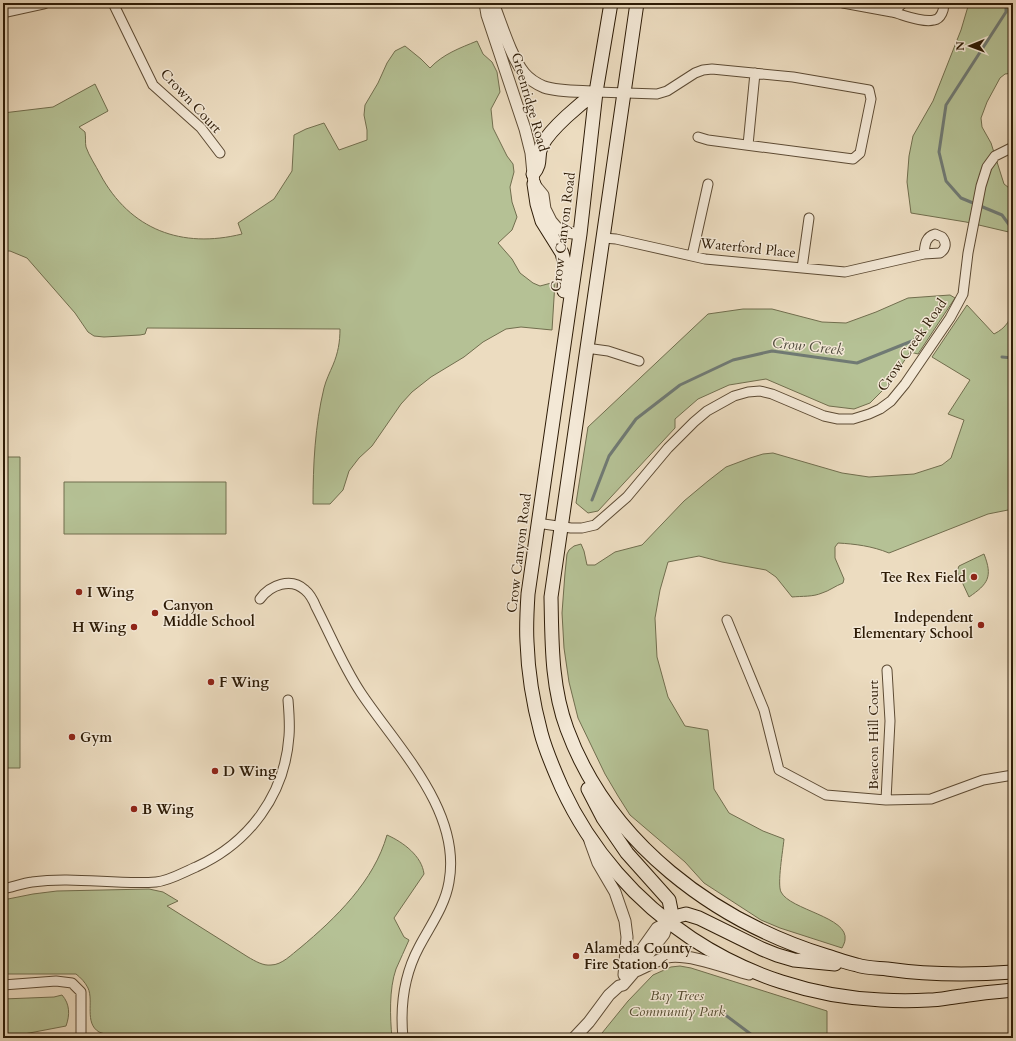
<svg xmlns="http://www.w3.org/2000/svg" width="1016" height="1041" font-family="Cardo,serif">
<style>
.green{fill:#b5c195;stroke:#716e4e}
.lines{fill:none;stroke-linecap:round;stroke-linejoin:round}
.stream{stroke:#707a74;stroke-width:3}
.minor-casing{stroke:#5d4b34;stroke-width:11}
.tertiary-casing{stroke:#5d4b34;stroke-width:13}
.secondary-casing{stroke:#2d1b06;stroke-width:15}
.minor{stroke:#f3e8d6;stroke-width:9}
.tertiary{stroke:#f3e8d6;stroke-width:11}
.secondary{stroke:#f3e8d6;stroke-width:13}
.poi-dot{fill:#8f2418;stroke:#f3e8d6;stroke-width:1.5}
.labels{text-anchor:middle;dominant-baseline:central;stroke-width:3;stroke-linejoin:round;paint-order:stroke}
.street-label{font-size:14px;fill:#2d1b06;stroke:#f3e8d6}
.poi-label{font-size:14px;font-weight:bold;fill:#2d1b06;stroke:#f3e8d6;text-anchor:start}
.park-label{font-size:14px;font-style:italic;fill:#564d31;stroke:#f3e8d6}
.water-label{font-size:15px;font-style:italic;fill:#4f4a3d;stroke:#f3e8d6}
</style>
<rect width="100%" height="100%" fill="#ecdcc0"/>
<filter id="stains"><feTurbulence type="fractalNoise" baseFrequency=".005" numOctaves="4"/><feColorMatrix values="0 0 0 0 .2 0 0 0 0 .09 0 0 0 0 .02 0 0 0 .5 -.17"/></filter>
<radialGradient id="worn" r=".72"><stop offset=".6" stop-color="#630" stop-opacity="0"/><stop offset="1" stop-color="#630" stop-opacity=".3"/></radialGradient>
<!-- green -->
<path class="green" d="M 969,3 L 1013,3 L 1013,73 L 1005,74 L 1000,78 L 987,102 L 981,118 L 982,127 L 991,143 L 1004,184 L 1013,191 L 1013,233 L 966,222 L 911,213 L 907,182 L 909,156 L 913,136 L 933,101 L 961,30 Z
M 477,41 L 483,54 L 492,62 L 497,72 L 500,92 L 491,109 L 493,128 L 507,156 L 513,164 L 514,172 L 510,187 L 512,202 L 517,217 L 512,230 L 498,243 L 512,259 L 520,273 L 533,283 L 540,286 L 555,282 L 552,330 L 521,327 L 506,329 L 483,342 L 464,357 L 431,377 L 412,392 L 401,404 L 372,446 L 359,458 L 349,471 L 343,490 L 330,504 L 313,504 C 313,465 315,425 324,388 C 326,380 330,372 333,365 C 338,353 340,342 340,329 L 147,328 L 145,334 L 140,335 L 104,337 L 94,336 L 88,332 L 75,313 L 27,258 L 10,251 L 3,251 L 3,113 L 53,107 L 95,84 L 108,111 L 79,127 L 85,132 C 86,137 85,143 86,147 C 89,156 96,166 100,174 C 130,230 182,249 242,234 L 238,223 L 274,199 L 292,171 L 294,135 L 306,129 L 324,123 L 339,150 L 367,140 L 367,130 L 364,115 L 365,105 L 378,83 L 387,63 L 395,51 L 405,46 L 421,59 L 430,68 C 443,54 460,48 477,41 Z
M 950,295 L 955,298 L 918,354 L 910,352 L 889,384 L 870,403 L 854,409 L 829,406 L 766,379 L 729,385 L 698,399 L 675,419 L 675,428 L 598,511 L 588,513 L 576,503 L 588,427 L 708,314 L 743,309 L 772,309 L 822,322 L 846,323 L 876,312 L 908,298 Z
M 967,305 L 994,334 C 1006,328 1012,319 1013,306 L 1013,507 L 1008,510 L 988,514 L 889,553 C 872,546 855,544 838,543 L 835,547 L 835,558 L 844,579 L 843,583 C 835,586 829,591 822,593 C 813,597 802,596 792,597 L 776,577 L 766,570 L 722,562 L 699,556 L 668,562 L 660,590 L 655,618 L 657,657 L 668,697 L 685,726 L 708,730 L 714,789 L 729,813 L 763,831 L 784,839 C 783,850 777,884 781,892 C 790,910 849,917 845,940 C 845,942 843,946 842,948 L 780,928 L 761,920 L 704,883 L 685,862 L 630,815 L 618,796 L 605,774 L 578,718 L 569,682 L 564,648 L 562,613 L 565,573 L 567,554 L 569,550 L 574,546 L 581,544 L 584,551 L 587,565 L 595,565 L 615,552 L 642,545 L 684,501 L 708,481 L 726,467 L 750,458 L 763,454 L 773,453 L 842,473 L 869,477 L 914,474 L 942,465 L 951,458 L 964,420 L 948,414 L 970,380 L 932,357 Z
M 3,457 L 20,457 L 20,768 L 3,768 Z
M 64,482 L 226,482 L 226,534 L 64,534 Z
M 984,554 C 993,577 988,584 969,597 L 957,571 L 959,566 Z
M 387,835 C 403,842 422,856 424,874 L 394,918 L 404,937 L 409,940 C 405,950 400,959 396,969 C 389,989 390,1017 392,1038 L 123,1038 C 116,1036 106,1035 99,1032 C 84,1023 94,1001 88,988 C 85,982 81,978 76,974 L 3,974 L 3,900 L 33,894 L 57,891 L 149,889 L 163,892 L 178,901 L 167,906 L 248,957 C 255,961 263,966 271,965 C 282,965 292,954 300,948 C 336,918 374,881 387,835 Z
M 680,966 L 691,968 L 827,1011 L 827,1038 L 598,1038 L 628,1001 L 653,975 L 671,967 Z
M 62,995 C 70,1004 70,1015 66,1026 L 3,1038 L 3,999 L 54,997 Z"/>
<g class="lines">
<!-- stream -->
<path class="stream" d="M 1006,3 L 1006,12 L 946,105 L 939,152 L 946,181 L 961,198 L 1002,215 L 1013,230
M 1002,357 L 1013,358
M 592,500 L 609,456 L 636,419 L 680,385 L 733,360 L 772,351 L 857,363 L 917,339
M 720,1011 L 756,1038"/>
<!-- minor casing -->
<g class="minor-casing">
<path id="minor" d="M 113,3 L 153,85 L 201,128 L 220,153
M 843,3 C 860,6 876,9 892,12 C 904,15 923,23 934,20 C 941,19 945,9 943,3
M 893,12 L 903,3
M 596,92 L 657,94 L 667,91 L 695,73 L 703,70 L 712,69 L 793,77 L 869,90 L 871,99 L 860,153 L 853,159 L 708,140 L 698,137
M 748,145 L 755,73
M 935,234 L 942,237 C 947,243 946,249 940,253 L 924,254 C 925,245 925,237 935,234 Z
M 603,238 L 616,239 L 705,259 L 845,272 L 924,254
M 692,256 L 708,184
M 802,268 L 809,218
M 586,348 L 608,351 L 639,361
M 537,523 L 571,528 L 582,528 L 595,525 L 627,497 L 668,448 L 694,422 L 707,411 L 734,396 L 748,392 L 760,391 L 772,394 L 824,416 L 838,419 L 853,419 L 869,414 L 880,409 L 891,401 L 905,384 L 950,318 L 963,294 L 968,253 L 981,186 L 987,167 L 995,156 L 1013,147
M 260,599 C 270,585 291,577 305,590 C 310,594 314,602 316,607 C 331,636 343,666 361,693 C 397,747 462,811 449,882 C 445,906 430,926 419,947 C 404,975 400,1007 403,1038
M 727,620 L 764,710 L 779,770 L 826,795 L 886,800 L 931,799 L 983,780 L 1013,775
M 886,800 L 890,721 L 887,670
M 3,889 C 13,887 23,883 32,882 C 73,876 116,885 156,882 C 169,881 184,872 196,867 C 249,843 285,795 289,736 C 290,724 289,712 288,700
M 3,985 L 56,981 L 72,983 L 81,992 L 81,1038"/>
</g>
<!-- tertiary casing -->
<g class="tertiary-casing">
<path id="tertiary" d="M 485,3 L 487,15 L 525,129 L 531,153 L 534,184 L 543,195 L 545,209 L 551,221 L 557,228 L 566,232 L 580,234
M 493,3 C 501,23 511,57 524,73 C 529,79 537,84 544,87 C 559,92 579,91 596,92
M 3,12 L 44,3
M 590,841 L 598,863 L 615,892 L 625,921 L 627,937 L 624,975
M 630,966 L 657,928 L 668,922
M 636,971 C 646,967 657,960 667,957 C 689,953 727,968 749,974
M 574,1038 L 589,1022 L 609,995 L 619,986 L 623,985 L 635,971 L 664,934 L 668,922"/>
</g>
<!-- secondary casing -->
<g class="secondary-casing">
<path id="secondary" d="M 611,3 L 596,92 L 580,234 L 528,594 C 527,610 526,626 527,642 C 528,672 533,703 541,733 C 546,752 554,770 562,788 C 620,913 744,994 881,1000 C 897,1001 913,1001 929,1000 C 940,1000 951,997 962,996 C 979,993 996,992 1013,990
M 637,3 L 551,597 C 552,641 551,686 567,729 C 609,843 714,921 827,956 C 837,959 847,963 857,965 C 866,968 877,968 887,969 C 929,975 971,975 1013,972
M 533,174 C 543,162 536,157 542,145 C 551,128 580,104 596,92
M 534,184 L 537,204 L 542,221 L 562,253 L 565,265 L 564,291
M 588,789 L 603,818 L 627,853 L 669,900 L 671,910 L 668,922
M 668,922 L 678,916 L 686,914 L 699,918 L 762,949 L 777,955 L 794,960 L 835,964"/>
</g>
<!-- minor -->
<use href="#minor" class="minor"/>
<!-- tertiary -->
<use href="#tertiary" class="tertiary"/>
<!-- secondary -->
<use href="#secondary" class="secondary"/>
</g>
<!-- markers -->
<g class="poi-dot">
<circle cx="974" cy="577" r="4"/>
<circle cx="79" cy="592" r="4"/>
<circle cx="155" cy="613" r="4"/>
<circle cx="981" cy="625" r="4"/>
<circle cx="134" cy="627" r="4"/>
<circle cx="211" cy="682" r="4"/>
<circle cx="72" cy="737" r="4"/>
<circle cx="215" cy="771" r="4"/>
<circle cx="134" cy="809" r="4"/>
<circle cx="576" cy="956" r="4"/>
</g>
<g class="labels">
<!-- street labels -->
<g class="street-label">
<text transform="translate(191 101) rotate(47)">Crown Court</text>
<text transform="translate(530 102) rotate(74)">Greenridge Road</text>
<text transform="translate(563 232) rotate(-83)">Crow Canyon Road</text>
<text transform="translate(748 248) rotate(6)">Waterford Place</text>
<text transform="translate(912 345) rotate(-55)">Crow Creek Road</text>
<text transform="translate(519 553) rotate(-83)">Crow Canyon Road</text>
<text transform="translate(873 735) rotate(-90)">Beacon Hill Court</text>
</g>
<!-- poi labels -->
<g class="poi-label">
<text x="966" y="577" text-anchor="end">Tee Rex Field</text>
<text x="87" y="592">I Wing</text>
<text x="163" y="605">Canyon<tspan x="163" dy="16">Middle School</tspan></text>
<text x="973" y="617" text-anchor="end">Independent<tspan x="973" dy="16">Elementary School</tspan></text>
<text x="126" y="627" text-anchor="end">H Wing</text>
<text x="219" y="682">F Wing</text>
<text x="80" y="737">Gym</text>
<text x="223" y="771">D Wing</text>
<text x="142" y="809">B Wing</text>
<text x="584" y="948">Alameda County<tspan x="584" dy="16">Fire Station 6</tspan></text>
</g>
<!-- park labels -->
<g class="park-label">
<text x="677" y="995">Bay Trees<tspan x="677" dy="16">Community Park</tspan></text>
</g>
<!-- water labels -->
<g class="water-label">
<text transform="translate(808 346) rotate(6)">Crow Creek</text>
</g>
</g>
<!-- margin -->
<rect width="1016" height="1041" fill="none" stroke="#ecdcc0" stroke-width="16"/>
<rect x="4" y="4" width="1008" height="1033" fill="none" stroke="#2d1b06" stroke-width="2"/>
<rect x="8" y="8" width="1000" height="1025" fill="none" stroke="#2d1b06"/>
<!-- north arrow -->
<g transform="translate(970 46) rotate(269)" stroke="#f3e8d6" stroke-width="3" paint-order="stroke">
<path d="M0-3L7 15L0 10L-7 15Z" fill="#2d1b06"/>
<text y="-6" font-size="11" font-weight="bold" text-anchor="middle" fill="#2d1b06">N</text>
</g>
<rect width="100%" height="100%" filter="url(#stains)"/>
<rect width="100%" height="100%" fill="url(#worn)"/>
</svg>
